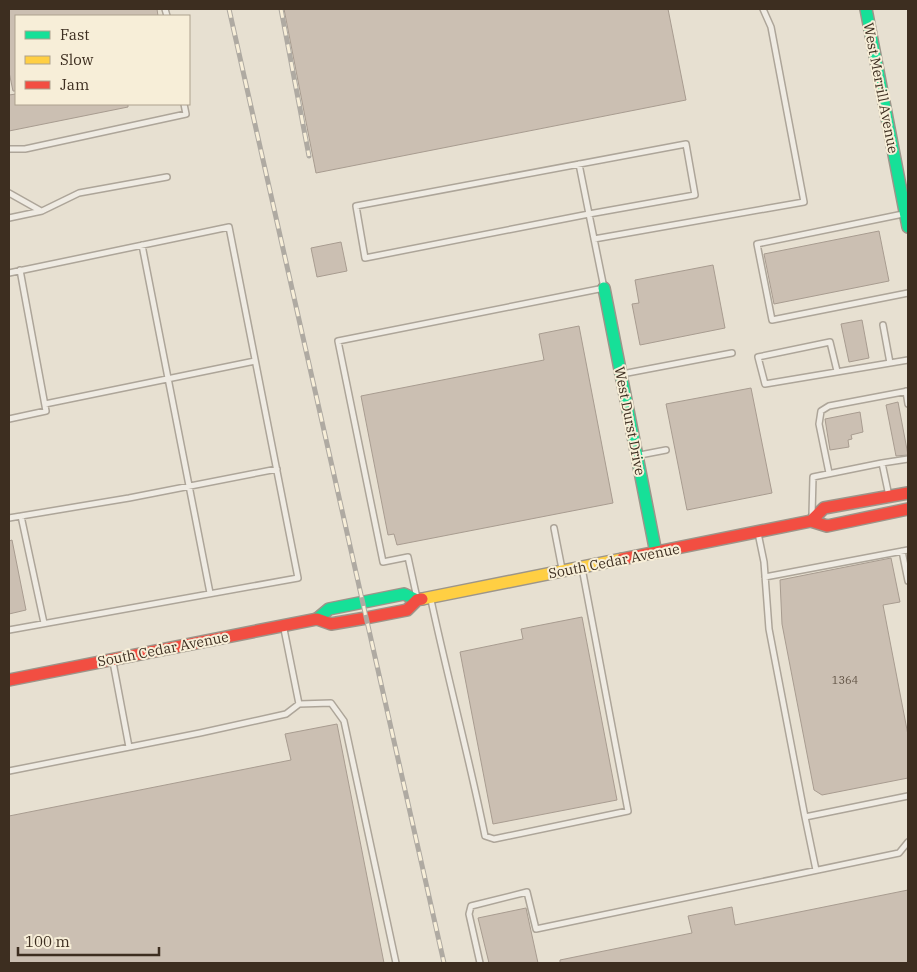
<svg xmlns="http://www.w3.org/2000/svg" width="917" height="972" font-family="'IBM Plex Serif',serif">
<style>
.building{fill:#cbbfb2;stroke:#a89c90}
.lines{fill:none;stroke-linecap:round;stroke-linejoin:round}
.lane-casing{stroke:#ada599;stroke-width:8}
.fast-casing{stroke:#9c958a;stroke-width:14}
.slow-casing{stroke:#9c958a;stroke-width:14}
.jam-casing{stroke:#9c958a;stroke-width:14}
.lane{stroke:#efebe3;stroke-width:5}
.fast{stroke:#16e098;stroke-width:11}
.slow{stroke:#ffcf43;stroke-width:11}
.jam{stroke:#f24e42;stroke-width:11}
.rail-casing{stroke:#afaaa2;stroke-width:5}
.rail{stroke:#f7eed8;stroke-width:3;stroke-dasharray:9;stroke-linecap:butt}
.labels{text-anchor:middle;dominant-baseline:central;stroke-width:4;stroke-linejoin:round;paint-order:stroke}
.number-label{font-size:11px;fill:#605244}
.street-label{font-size:14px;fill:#3d2e20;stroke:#f7eed8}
</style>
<rect width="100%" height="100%" fill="#e7e0d1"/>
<!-- building -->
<path class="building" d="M 9,9 L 157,9 L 158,16 L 16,16 L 16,91 L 13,91 L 9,72 Z
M 284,9 L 668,9 L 686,100 L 316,173 Z
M 16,94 L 16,104 L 128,104 L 128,107 L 9,131 L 9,95 Z
M 879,231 L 889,281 L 774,304 L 764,254 Z
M 341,242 L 347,271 L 317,277 L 311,248 Z
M 713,265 L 725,328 L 640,345 L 632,304 L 639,303 L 635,280 Z
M 862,320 L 869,358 L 849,362 L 841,324 Z
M 579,326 L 613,503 L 397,545 L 394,534 L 388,535 L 361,396 L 544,360 L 539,334 Z
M 751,388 L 772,493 L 687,510 L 666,404 Z
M 898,402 L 908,455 L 896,456 L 886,405 Z
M 860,412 L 863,432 L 851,435 L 852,439 L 848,440 L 849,447 L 830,450 L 825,419 Z
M 12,540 L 26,610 L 9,614 L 9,541 Z
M 891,558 L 900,602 L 883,605 L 908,735 L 908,778 L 822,795 L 814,790 L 782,624 L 780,580 Z
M 582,617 L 617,800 L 493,824 L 460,652 L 523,639 L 521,629 Z
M 337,724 L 384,963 L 9,963 L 9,816 L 291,760 L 285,734 Z
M 908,890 L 908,963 L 560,963 L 560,960 L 692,933 L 688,916 L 732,907 L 735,925 Z
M 526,908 L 538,963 L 489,963 L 478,918 Z"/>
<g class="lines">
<!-- lane casing -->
<g class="lane-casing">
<path id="lane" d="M 165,9 L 167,16
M 9,149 L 25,149 L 186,114 L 184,104
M 9,193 L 41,211
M 903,214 L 757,244 L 772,320 L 908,293
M 9,218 L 42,211 L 79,193 L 167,177
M 594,239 L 804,202 L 771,27 L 763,9
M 142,245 L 210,593
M 9,273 L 229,227 L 298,578 L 9,630
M 883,325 L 890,363
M 837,371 L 830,342 L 758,357 L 765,384 L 908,360
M 622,374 L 732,353
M 906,391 L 908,404
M 45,404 L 255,361
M 9,419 L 46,411 L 20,270
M 640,455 L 666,450
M 882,463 L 908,459
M 829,473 L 819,424 L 821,411 L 829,406 L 908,391
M 812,515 L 813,477 L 882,463 L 889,496
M 21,516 L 44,623
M 9,518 L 129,498 L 277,469
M 554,528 L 562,569
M 758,533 L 764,562 L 769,629 L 805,817 L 908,796
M 902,551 L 908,581
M 765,577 L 908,550
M 417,598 L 408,557 L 383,562 L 338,341 L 604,288 L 589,214 L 365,258 L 356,206 L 686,144 L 695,195 L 589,214 L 579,164
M 431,600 C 448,679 469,757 485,836 L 494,839 L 628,811 L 582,568
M 284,629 L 299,704
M 113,662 L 129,747
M 9,771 L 200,733 L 286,714 L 299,704 L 331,703 L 344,721 L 396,963
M 805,817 L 816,870
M 480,963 L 469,914 L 471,906 L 527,892 L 536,929 L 899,853 L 908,842"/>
</g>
<!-- fast casing -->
<g class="fast-casing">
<path id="fast" d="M 866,9 L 908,227
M 604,288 L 656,553
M 317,619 L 329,609 L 404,594 L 417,600"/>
</g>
<!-- slow casing -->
<g class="slow-casing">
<path id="slow" d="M 422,599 L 622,559"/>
</g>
<!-- jam casing -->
<g class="jam-casing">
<path id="jam" d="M 811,521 L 824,508 L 908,493
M 622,559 L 811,521 L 827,526 L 908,509
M 9,680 L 317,619 L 331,624 L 366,618 L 407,610 L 417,600 L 422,599"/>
</g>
<!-- lane -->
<use href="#lane" class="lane"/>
<!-- fast -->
<use href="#fast" class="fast"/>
<!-- slow -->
<use href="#slow" class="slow"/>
<!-- jam -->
<use href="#jam" class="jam"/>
<!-- rail casing -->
<g class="rail-casing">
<path id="rail" d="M 229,9 L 444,963
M 281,9 L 309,156"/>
</g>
<!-- rail -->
<use href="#rail" class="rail"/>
</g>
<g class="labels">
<!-- number labels -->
<g class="number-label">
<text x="845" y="680">1364</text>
</g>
<!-- street labels -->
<g class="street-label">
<text transform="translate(881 88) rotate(79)">West Merrill Avenue</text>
<text transform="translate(630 421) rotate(79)">West Durst Drive</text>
<text transform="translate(614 561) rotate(-11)">South Cedar Avenue</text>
<text transform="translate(163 649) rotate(-11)">South Cedar Avenue</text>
</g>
</g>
<!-- border -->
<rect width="917" height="972" fill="none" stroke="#3d2e20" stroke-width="20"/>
<!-- legend -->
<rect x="15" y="15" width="175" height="90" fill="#f7eed8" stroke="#ada18e"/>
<rect x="25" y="31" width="25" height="8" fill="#16e098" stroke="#ada18e"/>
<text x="60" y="40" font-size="15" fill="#3d2e20">Fast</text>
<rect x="25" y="56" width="25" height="8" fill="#ffcf43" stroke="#ada18e"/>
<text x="60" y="65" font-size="15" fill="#3d2e20">Slow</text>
<rect x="25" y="81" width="25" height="8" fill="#f24e42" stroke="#ada18e"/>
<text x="60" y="90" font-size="15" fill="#3d2e20">Jam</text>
<!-- scale -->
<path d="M18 947v8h141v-8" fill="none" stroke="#3d2e20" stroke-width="2.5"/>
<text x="25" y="947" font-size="15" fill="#3d2e20" stroke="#f7eed8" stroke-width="4" paint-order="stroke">100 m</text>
</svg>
